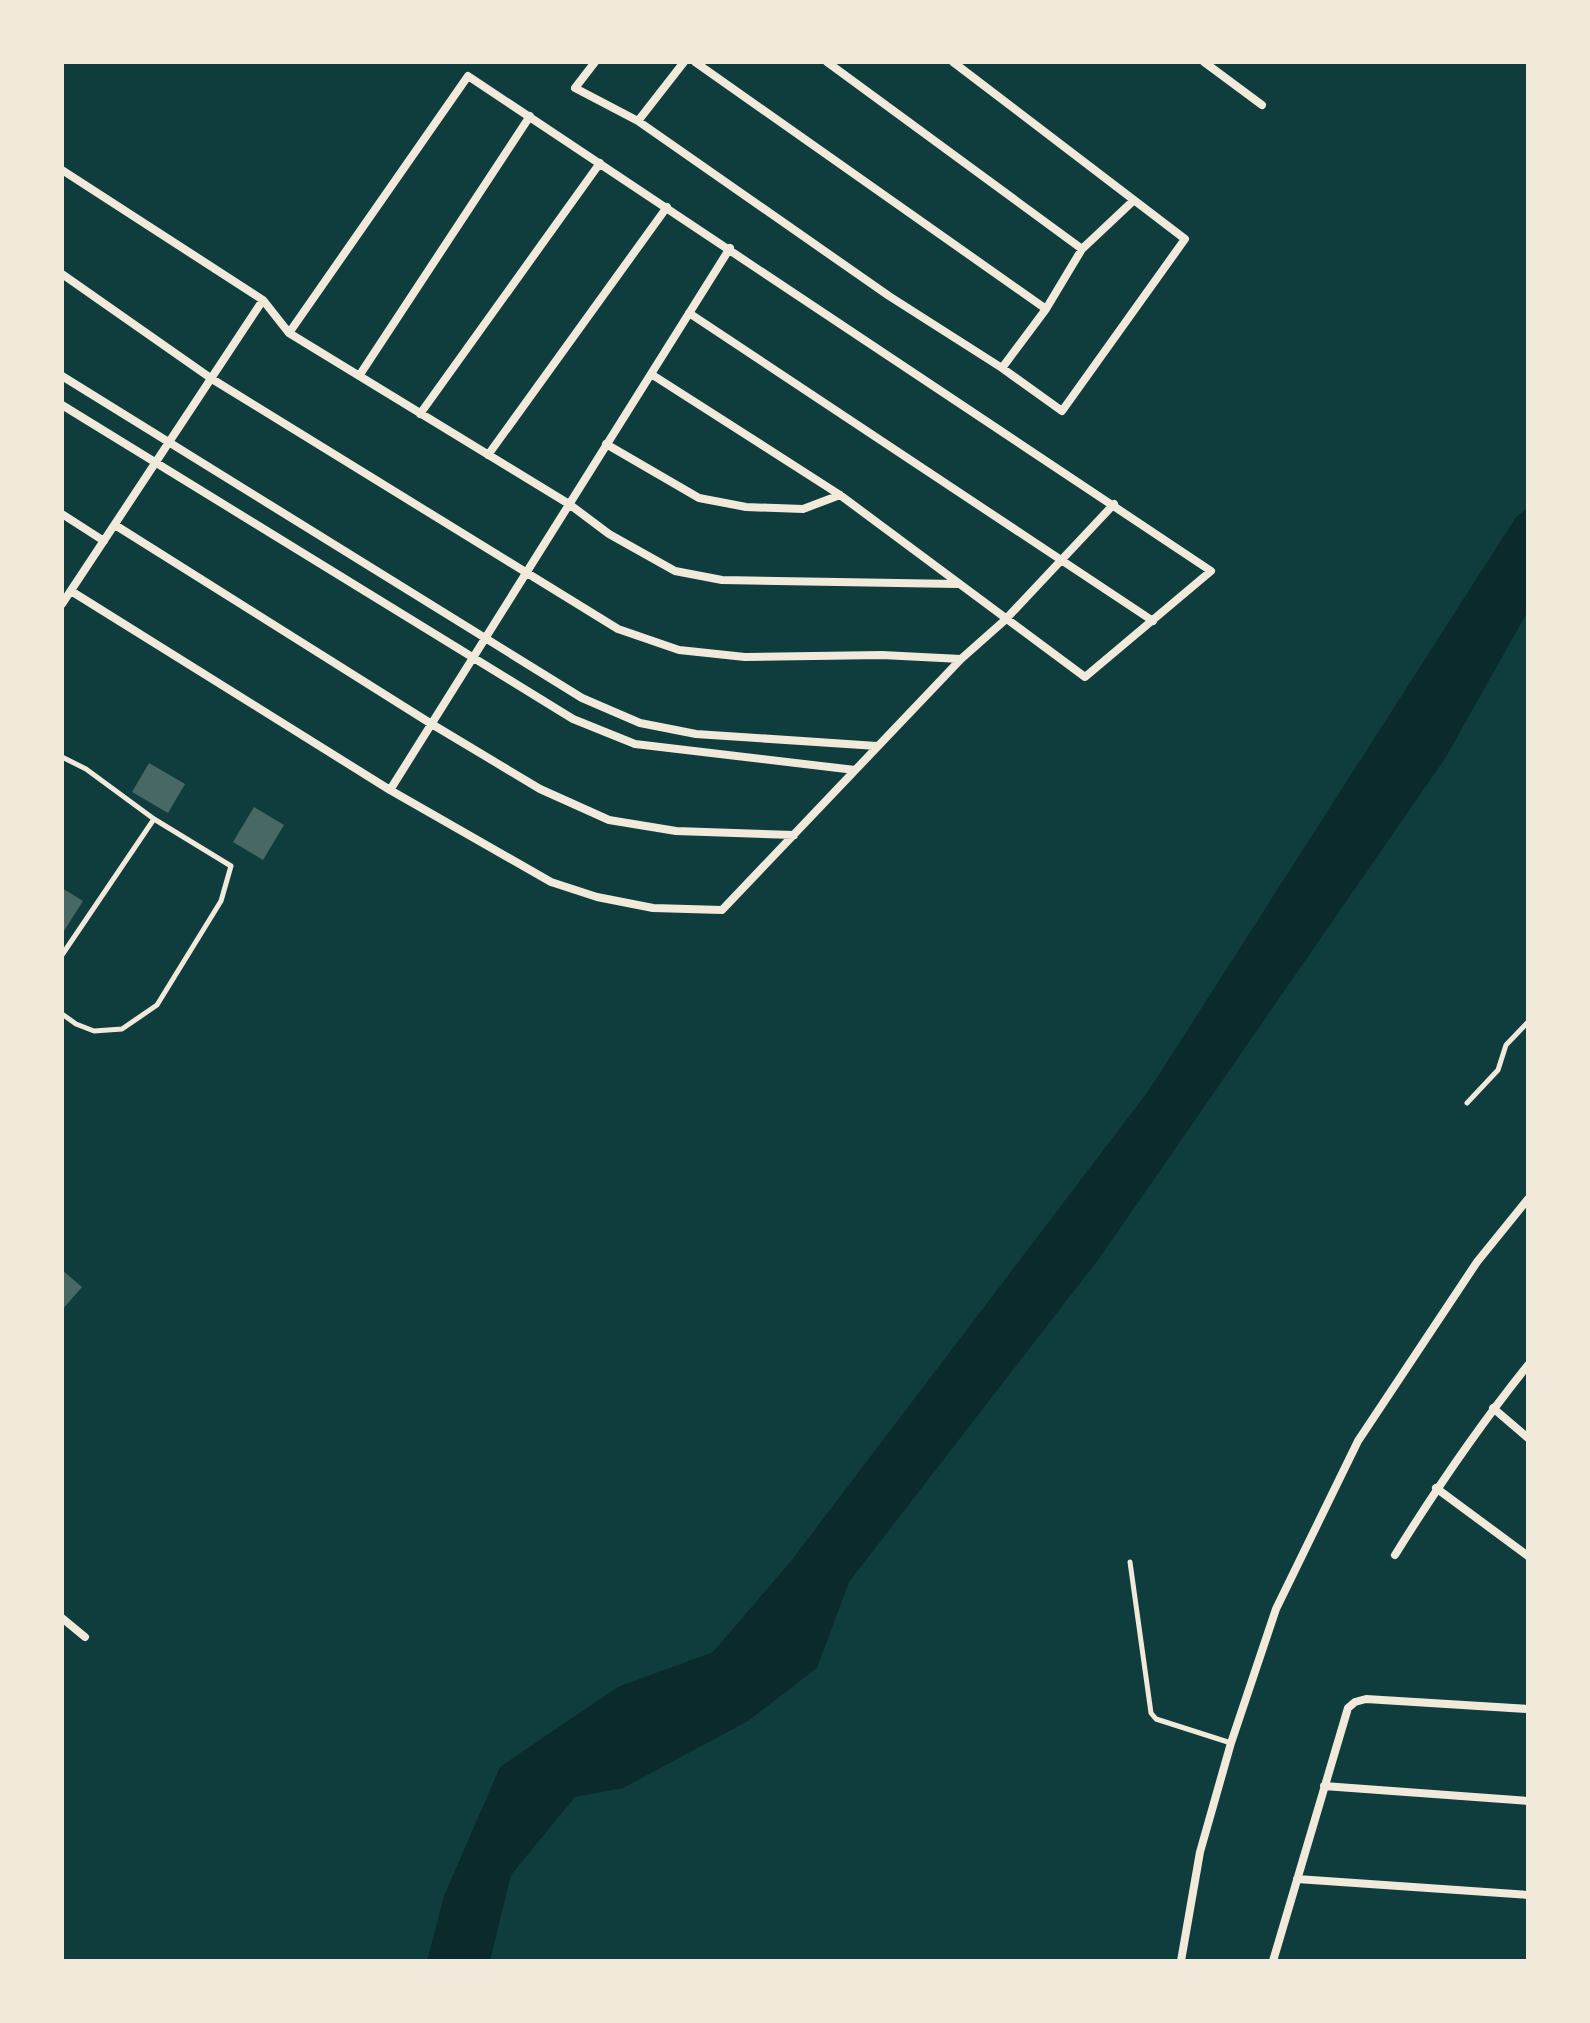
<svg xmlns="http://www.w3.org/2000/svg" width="1590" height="2023" font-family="'PT Sans Narrow',sans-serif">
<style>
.water{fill:#0a2a2b}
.building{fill:#486865}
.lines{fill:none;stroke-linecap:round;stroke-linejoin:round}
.service{stroke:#f1e9da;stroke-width:5}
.minor{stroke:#f1e9da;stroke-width:8}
</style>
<rect width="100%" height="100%" fill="#0f3d3e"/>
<!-- water -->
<path class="water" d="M 1528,508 L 1528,611 L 1446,757 L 1101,1256 L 849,1582 L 817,1668 L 748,1721 L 623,1788 L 575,1797 L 511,1875 L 490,1961 L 427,1961 L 444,1896 L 500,1767 L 618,1687 L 713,1652 L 791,1561 L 1149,1090 L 1516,517 Z"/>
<!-- building -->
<path class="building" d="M 149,763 L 185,784 L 168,813 L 132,792 Z
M 254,807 L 284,825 L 263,860 L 233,842 Z
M 62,888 L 83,901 L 62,934 Z
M 62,1270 L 82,1287 L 62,1310 Z"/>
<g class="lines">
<!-- service -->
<path class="service" d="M 62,757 L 86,769 L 154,819 L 231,866 L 221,901 L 157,1005 L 122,1029 L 94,1031 L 76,1024 L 62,1014
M 62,955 L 154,819
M 1467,1103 L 1498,1070 L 1506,1045 L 1528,1022
M 1130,1562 L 1151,1713 L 1156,1719 L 1231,1743"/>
<!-- minor -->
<path class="minor" d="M 595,62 L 575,88 L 638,121 L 889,296 L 1002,368 L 1046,309 L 1082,249 L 1133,201
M 695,62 L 1046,309
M 827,62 L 1082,249
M 953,62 L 1185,239 L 1062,411 L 1002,368
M 1204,62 L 1262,105
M 638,121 L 684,62
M 62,170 L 263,300 L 289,333 L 569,504 L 609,534 L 675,571 L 722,580 L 957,584
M 62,274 L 212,379 L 618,629 L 679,650 L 745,657 L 882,655 L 961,659
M 689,313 L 1153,621
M 289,333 L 468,76 L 1211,571 L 1085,677 L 840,495 L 651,374
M 62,376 L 582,698 L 640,723 L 696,734 L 877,746
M 359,376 L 530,116
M 62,405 L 573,719 L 635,744 L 855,770
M 420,414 L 600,163
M 606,444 L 699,498 L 746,507 L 803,509 L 840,495
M 488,455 L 667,207
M 62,514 L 104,541
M 115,525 L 430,723 L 540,789 L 609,820 L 676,831 L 794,835
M 71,591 L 390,790 L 551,882 L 597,897 L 653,908 L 722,910 L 961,659 L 1005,620 L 1114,504
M 62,604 L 263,300
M 390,790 L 730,248
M 1493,1408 L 1528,1438
M 1436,1488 L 1528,1556
M 1395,1555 C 1436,1489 1479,1426 1528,1365
M 62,1618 L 85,1637
M 1324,1786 L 1528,1801
M 1297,1879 L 1528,1895
M 1181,1961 L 1200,1852 L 1231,1743 L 1276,1609 L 1358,1441 L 1477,1262 L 1528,1199
M 1273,1961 L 1348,1708 L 1355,1702 L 1366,1699 L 1528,1709"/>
</g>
<!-- border -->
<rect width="1590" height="2023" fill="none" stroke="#f1e9da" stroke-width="128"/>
</svg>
